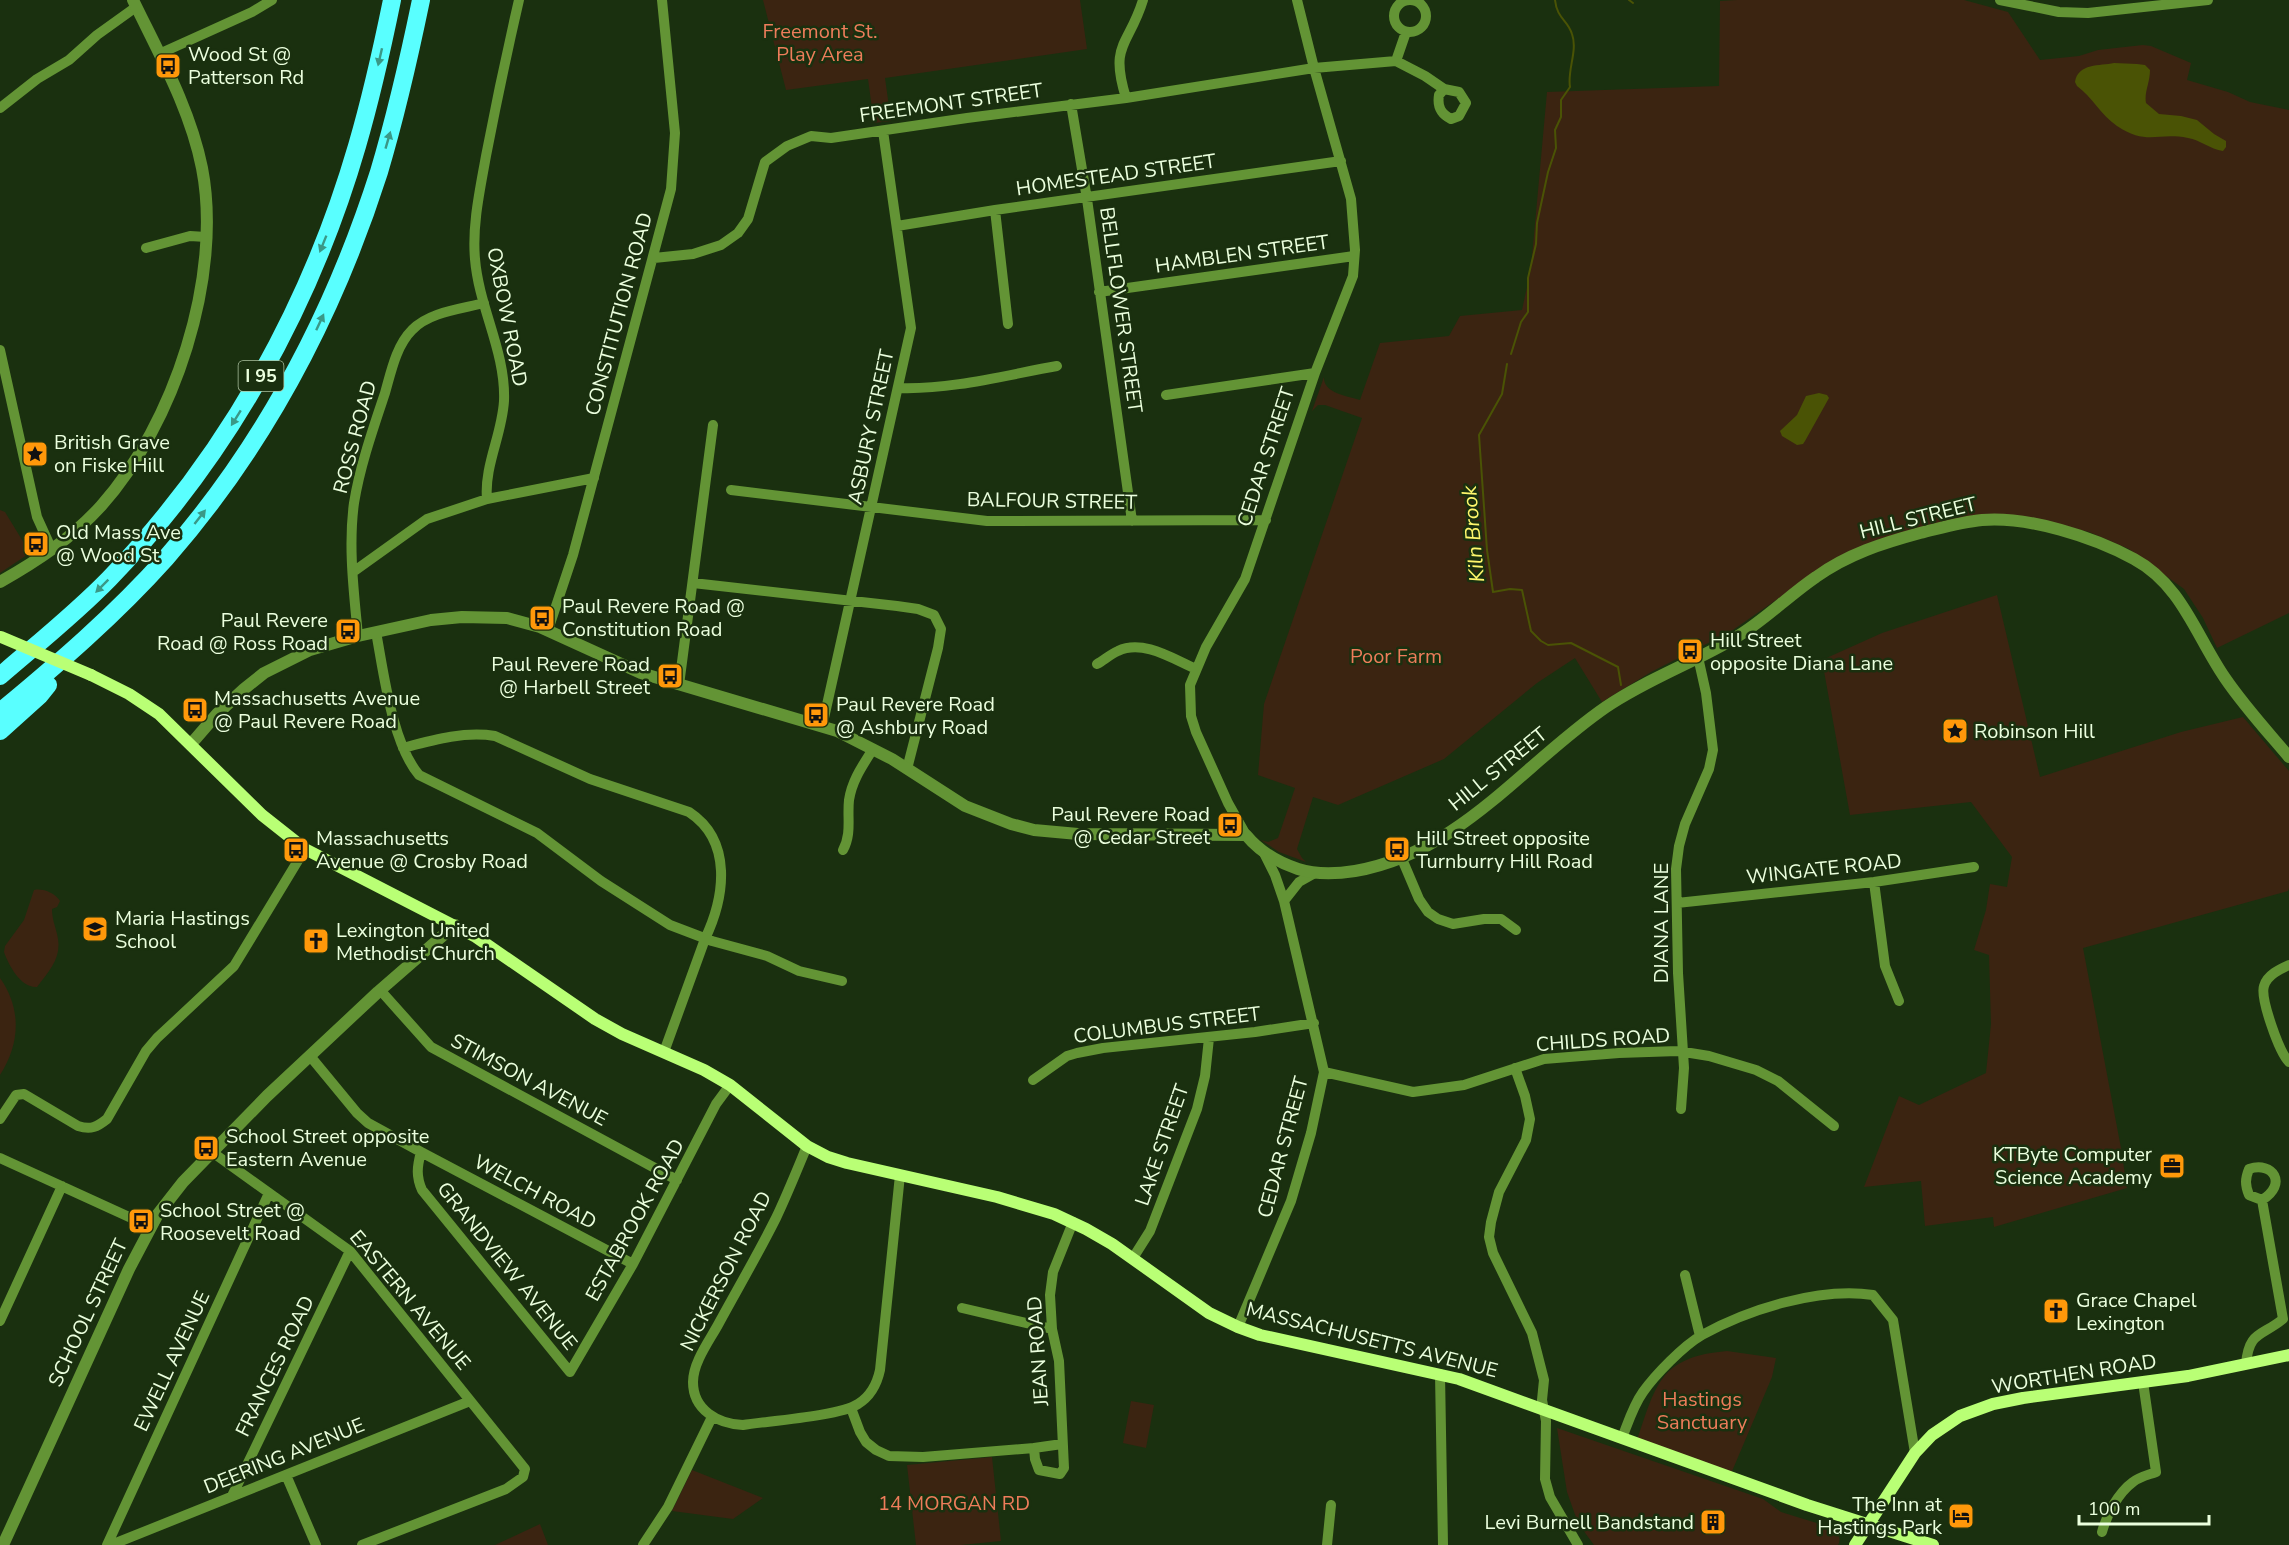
<svg xmlns="http://www.w3.org/2000/svg" width="2289" height="1545" font-family="'Nunito Sans',sans-serif">
<style>
.green{fill:#3b2411}
.water{fill:#4a5305}
.lines{fill:none;stroke-linecap:round;stroke-linejoin:round}
.stream{stroke:#4a5305;stroke-width:2}
.minor{stroke:#639435;stroke-width:10}
.tertiary{stroke:#639435;stroke-width:12}
.secondary{stroke:#b9ff75;stroke-width:12}
.motorway{stroke:#59ffff;stroke-width:18}
.secondary-bridge{stroke:#b9ff75;stroke-width:12}
.oneway{fill:#3a9887}
.labels{text-anchor:middle;dominant-baseline:central;stroke-width:5;stroke-linejoin:round;paint-order:stroke}
.shield{fill:#1a300f;stroke:#acc1a0;stroke-width:1.5}
.shield-label{font-size:18px;font-weight:bold;fill:#ebffde}
.park-label{font-size:20px;fill:#ee7d5b;stroke:#1a300f}
.poi-label{font-size:20px;fill:#ebffde;stroke:#1a300f;text-anchor:start}
.street-label{font-size:20px;fill:#ebffde;stroke:#1a300f}
.water-label{font-size:21px;font-style:italic;fill:#fff76c;stroke:#1a300f}
</style>
<rect width="100%" height="100%" fill="#1a300f"/>
<!-- green -->
<path class="green" d="M 763,0 L 1080,0 L 1087,49 L 885,78 L 891,121 L 874,123 L 868,79 L 786,90 Z
M 1737,0 L 1964,0 L 2008,12 L 2040,60 L 2079,56 L 2098,50 L 2143,45 L 2151,46 L 2191,63 L 2187,80 L 2228,92 L 2250,102 L 2289,110 L 2289,613 L 2217,648 L 2203,618 L 2184,589 L 2129,549 L 2089,532 L 2033,518 L 1952,520 L 1802,582 L 1730,632 L 1651,672 L 1602,702 L 1575,658 L 1537,683 L 1444,759 L 1338,805 L 1313,797 L 1297,849 L 1302,858 L 1306,862 L 1279,852 L 1261,840 L 1268,842 L 1278,838 L 1295,788 L 1258,775 L 1264,704 L 1362,418 L 1325,405 L 1318,405 L 1312,411 L 1324,377 C 1323,393 1347,396 1360,400 L 1380,343 L 1449,336 L 1460,316 L 1522,310 L 1531,268 L 1547,92 L 1719,86 L 1720,1 Z
M 0,510 L 5,512 L 30,553 L 0,573 Z
M 1997,595 L 2040,777 L 2181,732 L 2243,717 L 2289,771 L 2289,888 L 2288,891 L 2083,948 L 2121,1148 L 2127,1188 L 1994,1227 L 1993,1217 L 1925,1226 L 1921,1181 L 1864,1187 L 1899,1096 L 1919,1105 L 1986,1073 L 1991,1024 L 1989,955 L 1974,950 L 1986,910 L 1990,884 L 2007,887 L 2012,857 L 1971,802 L 1850,815 L 1822,660 L 1882,633 Z
M 34,890 C 43,888 55,893 60,901 L 57,907 L 52,909 C 52,919 55,925 57,934 C 63,957 50,970 37,987 C 21,988 9,966 4,952 L 5,946 L 24,920 Z
M 0,978 C 22,1009 20,1044 0,1075 Z
M 1727,1351 L 1776,1358 L 1772,1377 L 1730,1476 L 1636,1443 C 1656,1386 1658,1357 1727,1351 Z
M 1131,1401 L 1154,1405 L 1146,1448 L 1123,1443 Z
M 1557,1428 L 1763,1499 L 1781,1512 L 1836,1529 C 1839,1534 1841,1540 1838,1545 L 1594,1545 L 1578,1523 L 1567,1492 Z
M 992,1457 L 1001,1541 L 961,1545 L 916,1545 L 907,1465 Z
M 692,1470 L 763,1498 L 733,1519 L 672,1511 Z
M 540,1524 L 548,1545 L 495,1545 Z"/>
<!-- water -->
<path class="water" d="M 2114,63 L 2137,64 L 2145,65 L 2150,70 C 2150,83 2144,92 2146,103 L 2159,114 L 2181,116 L 2197,120 L 2214,134 L 2226,141 L 2226,147 L 2223,151 C 2210,149 2200,140 2188,138 C 2156,132 2148,146 2117,126 C 2101,115 2092,97 2077,86 L 2075,82 C 2078,63 2100,66 2114,63 Z
M 1819,393 L 1827,395 L 1829,398 L 1805,441 L 1803,444 L 1797,445 L 1782,436 L 1780,431 L 1797,415 L 1806,396 Z"/>
<g class="lines">
<!-- stream -->
<path class="stream" d="M 1629,0 L 1633,3
M 1511,354 L 1521,322 L 1528,312 L 1528,278 L 1536,244 L 1537,223 L 1548,172 L 1556,148 L 1555,130 L 1561,117 L 1561,100 L 1570,87 C 1567,70 1578,51 1572,34 C 1568,20 1557,19 1555,0
M 1507,364 L 1502,394 L 1479,435 L 1487,550 L 1493,592 L 1510,589 L 1522,590 L 1531,631 L 1541,641 L 1548,645 L 1571,643 L 1618,667 L 1621,685"/>
<!-- minor -->
<path class="minor" d="M 2000,0 L 2059,12 L 2088,13 L 2208,0
M1394 16a16 16 0 1 1 32 0a16 16 0 1 1-32 0Z
M 159,54 L 252,12 L 272,0
M 1396,61 L 1406,32
M 1126,98 C 1109,43 1129,46 1143,0
M 1071,104 L 1087,199 L 1132,521
M 0,108 L 37,79 L 69,60 L 97,35 L 136,7
M 995,210 L 1008,324
M 897,226 L 995,210 L 1341,161
M 146,248 L 190,236 L 206,237
M 654,258 L 693,254 L 721,245 L 738,233 L 748,219 L 765,162 L 787,146 L 811,136 L 831,138 L 967,118 L 1126,98 L 1314,68 L 1396,61 L 1425,76 L 1444,89 L 1459,92 L 1466,103 L 1459,116 L 1451,119 C 1441,114 1437,107 1439,95 L 1444,89
M 1099,292 L 1354,256
M 0,350 L 37,517 L 52,550
M 898,388 C 951,390 1006,375 1057,366
M 1166,395 L 1315,373
M 731,490 L 987,521 L 1266,520
M 487,499 C 484,466 502,435 504,401 C 506,352 479,308 475,259 C 472,225 480,190 486,156 C 496,104 507,52 519,0
M 353,572 L 427,519 L 487,499 L 594,478
M 693,583 L 897,606 L 918,609 L 934,615 L 941,629 L 938,648 L 907,769
M 548,630 L 573,555 L 671,189 L 675,133 L 662,0
M 376,632 C 384,674 392,743 419,775 L 537,833 L 601,881 L 670,925 L 712,941 L 767,956 L 799,971 L 842,981
M 358,636 C 354,593 348,547 354,503 C 360,466 373,429 385,393 C 391,372 396,346 412,330 C 429,312 461,309 484,303
M 1097,664 C 1104,660 1111,654 1118,651 C 1143,639 1173,659 1196,669
M 679,685 L 713,425
M 822,727 L 911,328 L 883,131
M 403,748 C 433,740 464,731 495,736 L 590,779 L 689,812 C 733,841 725,897 705,939 L 664,1052
M 1246,835 L 1228,803 L 1196,732 L 1191,716 L 1190,685 L 1206,647 L 1245,579 L 1315,373 L 1353,276 L 1355,250 L 1351,199 L 1314,68 L 1297,0
M 843,850 C 852,833 847,818 849,800 C 852,780 863,765 873,749
M 1402,859 L 1419,899 L 1428,912 L 1438,919 L 1453,924 L 1484,919 L 1501,919 L 1516,930
M 1874,882 L 1885,966 L 1899,1001
M 1284,901 L 1299,882 L 1315,873
M 1677,903 L 1874,882 L 1974,867
M 2289,965 C 2280,969 2267,975 2264,986 C 2260,998 2279,1052 2289,1062
M 381,991 L 431,1047 L 677,1180
M 310,1056 L 357,1113 L 368,1123 L 421,1152 C 417,1167 416,1176 422,1190 L 570,1372 L 633,1264 L 716,1104 L 730,1085
M 1515,1068 L 1525,1096 L 1530,1119 L 1526,1140 L 1499,1192 L 1491,1222 L 1489,1237 L 1493,1253 L 1532,1333 L 1544,1380 L 1542,1400 L 1546,1421 L 1545,1479 L 1550,1497 L 1578,1545
M 1324,1072 L 1413,1092 L 1464,1085 L 1544,1059 L 1619,1053 L 1678,1051 L 1709,1056 L 1756,1070 L 1778,1081 L 1834,1126
M 1033,1080 L 1067,1056 L 1077,1053 L 1103,1048 L 1255,1032 L 1314,1023
M 1681,1109 L 1684,1068 L 1678,973 L 1676,869 L 1679,846 L 1685,824 L 1709,769 L 1713,750 L 1706,693 L 1698,657
M 0,1119 L 16,1095 L 24,1094 L 78,1126 C 91,1130 97,1127 107,1119 L 146,1051 L 157,1038 L 234,966 L 305,849
M 807,1146 C 797,1170 787,1195 776,1218 C 758,1254 738,1288 719,1323 C 710,1340 693,1362 693,1382 C 693,1410 718,1424 743,1425 C 768,1421 840,1416 858,1404 C 871,1396 877,1384 880,1370 L 900,1175
M 212,1152 L 350,1251 L 525,1469 L 523,1477 L 506,1489 L 362,1545
M 421,1152 L 633,1264
M 0,1158 L 151,1227
M 1133,1258 L 1150,1231 L 1197,1109 L 1205,1076 L 1209,1038
M 1685,1275 L 1700,1336
M 962,1308 L 1052,1329
M 0,1321 L 62,1186
M 1238,1327 L 1291,1201 L 1311,1133 L 1324,1072 L 1284,901 L 1275,875 L 1264,853
M 2246,1364 C 2249,1331 2261,1337 2283,1319 L 2262,1200 C 2288,1184 2273,1161 2249,1169 C 2245,1179 2245,1185 2249,1195 L 2262,1200
M 1440,1374 L 1443,1545
M 851,1408 L 860,1432 L 866,1442 L 876,1450 L 889,1456 L 923,1457 L 1034,1448
M 1622,1438 C 1628,1423 1633,1406 1643,1392 C 1655,1375 1683,1346 1702,1335 C 1749,1309 1820,1287 1873,1295 L 1893,1320 L 1915,1453
M 1062,1444 L 1034,1448 L 1035,1459 L 1039,1470 L 1060,1474 L 1064,1468 L 1059,1361 L 1052,1329 L 1050,1295 L 1053,1272 L 1073,1222
M 286,1475 L 316,1545
M 232,1496 L 350,1251
M 2102,1532 C 2107,1514 2118,1493 2133,1482 C 2139,1477 2148,1475 2156,1472 L 2143,1382
M 107,1545 L 269,1193
M 111,1545 L 470,1401
M 643,1545 L 668,1507 L 712,1417
M 1327,1545 L 1331,1505"/>
<!-- tertiary -->
<path class="tertiary" d="M 0,582 C 37,561 72,538 101,506 C 174,425 223,276 202,168 C 190,108 159,54 133,0
M 191,744 L 217,714 L 244,689 L 264,673 L 310,650 L 358,636 L 431,620 L 462,617 L 507,618 L 540,627 L 641,673 L 837,731 L 892,759 L 965,806 L 1011,824 L 1034,830 L 1078,834 L 1246,835 C 1260,852 1277,862 1298,869 C 1317,875 1336,874 1355,871 C 1460,853 1523,764 1606,707 C 1647,679 1693,663 1735,638 C 1764,621 1788,596 1816,577 C 1848,554 1883,543 1920,533 C 1941,528 1961,522 1982,520 C 2028,516 2094,537 2134,559 C 2182,585 2196,636 2225,678 C 2244,706 2267,731 2289,757
M 3,1545 L 129,1269 L 158,1214 L 183,1182 L 267,1096 L 378,992 L 455,925"/>
<!-- secondary -->
<path class="secondary" d="M 91,675 L 129,694 L 159,714 L 262,815 L 305,849 L 476,937 L 595,1019 L 622,1034 L 704,1070 L 730,1085 L 807,1146 L 828,1157 L 847,1163 L 997,1197 L 1054,1214 L 1086,1229 L 1112,1244 L 1209,1313 L 1238,1327 L 1260,1335 L 1459,1379 L 1807,1505 L 1933,1545
M 1855,1545 L 1915,1453 L 1932,1435 L 1960,1416 L 1993,1404 L 2023,1398 L 2188,1376 L 2289,1355"/>
<!-- motorway -->
<path class="motorway" d="M 0,676 C 37,644 75,614 109,579 C 226,458 310,308 357,146 C 371,98 382,49 392,0
M 0,712 C 58,664 115,615 166,558 C 264,446 334,313 379,172 C 396,115 409,58 421,0
M 0,731 L 40,695 L 48,685"/>
<!-- secondary-bridge -->
<path class="secondary-bridge" d="M 1,637 L 91,675"/>
</g>
<!-- one-way arrows -->
<defs><path id="oneway-solid" d="M-6-.8H1V-3.2L6.5 0L1 3.2V.8H-6Z" transform="scale(1.5)"/></defs>
<g class="oneway">
<use href="#oneway-solid" transform="translate(380 57) rotate(103)"/>
<use href="#oneway-solid" transform="translate(388 140) rotate(-74)"/>
<use href="#oneway-solid" transform="translate(323 244) rotate(112)"/>
<use href="#oneway-solid" transform="translate(320 322) rotate(-65)"/>
<use href="#oneway-solid" transform="translate(236 418) rotate(122)"/>
<use href="#oneway-solid" transform="translate(200 517) rotate(-52)"/>
<use href="#oneway-solid" transform="translate(102 586) rotate(135)"/>
</g>
<!-- icons -->
<defs>
<g id="bus-square" transform="scale(1.35)"><rect x="-9" y="-9" width="18" height="18" rx="4" fill="#ff980a" stroke="#1a300f"/><path d="M-5-6H5V4H4V6H2V4H-2V6H-4V4H-5ZM-3.5-4V0h7V-4ZM-3.5 1.2v1.5H-2V1.2ZM2 1.2v1.5H3.5V1.2Z" fill="#111"/></g>
<g id="sight-square" transform="scale(1.35)"><rect x="-9" y="-9" width="18" height="18" rx="4" fill="#ff980a" stroke="#1a300f"/><path d="M0-6L1.8-2.2L6-1.7L2.9 1.2L3.7 5.4L0 3.3L-3.7 5.4L-2.9 1.2L-6-1.7L-1.8-2.2Z" fill="#111"/></g>
<g id="school-square" transform="scale(1.35)"><rect x="-9" y="-9" width="18" height="18" rx="4" fill="#ff980a" stroke="#1a300f"/><path d="M0-5L7-2L0 1L-7-2ZM-4 1L0 2.5L4 1V4Q0 6-4 4Z" fill="#111"/></g>
<g id="church-square" transform="scale(1.35)"><rect x="-9" y="-9" width="18" height="18" rx="4" fill="#ff980a" stroke="#1a300f"/><path d="M-1.2-6h2.4v3.5h3.3v2.4h-3.3V6h-2.4V-.1h-3.3v-2.4h3.3Z" fill="#111"/></g>
<g id="office-square" transform="scale(1.35)"><rect x="-9" y="-9" width="18" height="18" rx="4" fill="#ff980a" stroke="#1a300f"/><path d="M-6-3h4V-5.5h4V-3h4V5H-6ZM-1-4.5V-3h2v-1.5ZM-6 0V1H6V0Z" fill="#111"/></g>
<g id="hotel-square" transform="scale(1.35)"><rect x="-9" y="-9" width="18" height="18" rx="4" fill="#ff980a" stroke="#1a300f"/><path d="M-6-4.5h1.5V1H6V5H4.5V3h-9V5H-6ZM-4 0a1.8 1.8 0 1 1 3.6 0ZM.5 0V-2.5h3Q6-2.5 6 0Z" fill="#111"/></g>
<g id="building-square" transform="scale(1.35)"><rect x="-9" y="-9" width="18" height="18" rx="4" fill="#ff980a" stroke="#1a300f"/><path d="M-4-6H4V6H1V3H-1V6H-4ZM-2.5-4.3h1.7v1.8h-1.7ZM.8-4.3h1.7v1.8H.8ZM-2.5-1h1.7V.8h-1.7ZM.8-1h1.7V.8H.8Z" fill="#111"/></g>
</defs>
<g fill-rule="evenodd">
<use href="#bus-square" x="168" y="66"/>
<use href="#sight-square" x="35" y="454"/>
<use href="#bus-square" x="36" y="544"/>
<use href="#bus-square" x="542" y="618"/>
<use href="#bus-square" x="348" y="631"/>
<use href="#bus-square" x="1690" y="651"/>
<use href="#bus-square" x="670" y="676"/>
<use href="#bus-square" x="195" y="710"/>
<use href="#bus-square" x="816" y="715"/>
<use href="#sight-square" x="1955" y="731"/>
<use href="#bus-square" x="1230" y="825"/>
<use href="#bus-square" x="1397" y="849"/>
<use href="#bus-square" x="296" y="850"/>
<use href="#school-square" x="95" y="929"/>
<use href="#church-square" x="316" y="941"/>
<use href="#bus-square" x="206" y="1148"/>
<use href="#office-square" x="2172" y="1166"/>
<use href="#bus-square" x="141" y="1221"/>
<use href="#church-square" x="2056" y="1311"/>
<use href="#hotel-square" x="1961" y="1516"/>
<use href="#building-square" x="1713" y="1522"/>
</g>
<g class="labels">
<!-- shield labels -->
<rect class="shield" x="238.5" y="361" width="45" height="30" rx="4.5"/>
<g class="shield-label">
<text x="261" y="376">I 95</text>
</g>
<!-- park labels -->
<g class="park-label">
<text x="820" y="31">Freemont St.<tspan x="820" dy="23">Play Area</tspan></text>
<text x="1396" y="656">Poor Farm</text>
<text x="1702" y="1399">Hastings<tspan x="1702" dy="23">Sanctuary</tspan></text>
<text x="954" y="1503">14 MORGAN RD</text>
</g>
<!-- poi labels -->
<g class="poi-label">
<text x="188" y="54">Wood St @<tspan x="188" dy="23">Patterson Rd</tspan></text>
<text x="54" y="442">British Grave<tspan x="54" dy="23">on Fiske Hill</tspan></text>
<text x="56" y="532">Old Mass Ave<tspan x="56" dy="23">@ Wood St</tspan></text>
<text x="562" y="606">Paul Revere Road @<tspan x="562" dy="23">Constitution Road</tspan></text>
<text x="328" y="620" text-anchor="end">Paul Revere<tspan x="328" dy="23">Road @ Ross Road</tspan></text>
<text x="1710" y="640">Hill Street<tspan x="1710" dy="23">opposite Diana Lane</tspan></text>
<text x="650" y="664" text-anchor="end">Paul Revere Road<tspan x="650" dy="23">@ Harbell Street</tspan></text>
<text x="214" y="698">Massachusetts Avenue<tspan x="214" dy="23">@ Paul Revere Road</tspan></text>
<text x="836" y="704">Paul Revere Road<tspan x="836" dy="23">@ Ashbury Road</tspan></text>
<text x="1974" y="731">Robinson Hill</text>
<text x="1210" y="814" text-anchor="end">Paul Revere Road<tspan x="1210" dy="23">@ Cedar Street</tspan></text>
<text x="316" y="838">Massachusetts<tspan x="316" dy="23">Avenue @ Crosby Road</tspan></text>
<text x="1416" y="838">Hill Street opposite<tspan x="1416" dy="23">Turnburry Hill Road</tspan></text>
<text x="115" y="918">Maria Hastings<tspan x="115" dy="23">School</tspan></text>
<text x="336" y="930">Lexington United<tspan x="336" dy="23">Methodist Church</tspan></text>
<text x="226" y="1136">School Street opposite<tspan x="226" dy="23">Eastern Avenue</tspan></text>
<text x="2152" y="1154" text-anchor="end">KTByte Computer<tspan x="2152" dy="23">Science Academy</tspan></text>
<text x="160" y="1210">School Street @<tspan x="160" dy="23">Roosevelt Road</tspan></text>
<text x="2076" y="1300">Grace Chapel<tspan x="2076" dy="23">Lexington</tspan></text>
<text x="1942" y="1504" text-anchor="end">The Inn at<tspan x="1942" dy="23">Hastings Park</tspan></text>
<text x="1694" y="1522" text-anchor="end">Levi Burnell Bandstand</text>
</g>
<!-- street labels -->
<g class="street-label">
<text transform="translate(951 103) rotate(-8)">FREEMONT STREET</text>
<text transform="translate(1116 175) rotate(-8)">HOMESTEAD STREET</text>
<text transform="translate(1242 254) rotate(-8)">HAMBLEN STREET</text>
<text transform="translate(1121 310) rotate(82)">BELLFLOWER STREET</text>
<text transform="translate(619 314) rotate(-75)">CONSTITUTION ROAD</text>
<text transform="translate(507 317) rotate(79)">OXBOW ROAD</text>
<text transform="translate(871 427) rotate(-78)">ASBURY STREET</text>
<text transform="translate(355 437) rotate(-75)">ROSS ROAD</text>
<text transform="translate(1266 457) rotate(-72)">CEDAR STREET</text>
<text transform="translate(1052 501) rotate(1)">BALFOUR STREET</text>
<text transform="translate(1918 518) rotate(-14)">HILL STREET</text>
<text transform="translate(1498 769) rotate(-39)">HILL STREET</text>
<text transform="translate(1824 869) rotate(-6)">WINGATE ROAD</text>
<text transform="translate(1661 923) rotate(-90)">DIANA LANE</text>
<text transform="translate(1167 1025) rotate(-7)">COLUMBUS STREET</text>
<text transform="translate(1603 1040) rotate(-4)">CHILDS ROAD</text>
<text transform="translate(529 1080) rotate(28)">STIMSON AVENUE</text>
<text transform="translate(1162 1145) rotate(-71)">LAKE STREET</text>
<text transform="translate(1283 1147) rotate(-75)">CEDAR STREET</text>
<text transform="translate(535 1192) rotate(28)">WELCH ROAD</text>
<text transform="translate(635 1220) rotate(-61)">ESTABROOK ROAD</text>
<text transform="translate(507 1266) rotate(51)">GRANDVIEW AVENUE</text>
<text transform="translate(726 1271) rotate(-63)">NICKERSON ROAD</text>
<text transform="translate(410 1300) rotate(50)">EASTERN AVENUE</text>
<text transform="translate(88 1313) rotate(-65)">SCHOOL STREET</text>
<text transform="translate(1372 1340) rotate(14)">MASSACHUSETTS AVENUE</text>
<text transform="translate(1038 1351) rotate(-94)">JEAN ROAD</text>
<text transform="translate(172 1361) rotate(-65)">EWELL AVENUE</text>
<text transform="translate(275 1366) rotate(-64)">FRANCES ROAD</text>
<text transform="translate(2074 1374) rotate(-9)">WORTHEN ROAD</text>
<text transform="translate(284 1456) rotate(-22)">DEERING AVENUE</text>
</g>
<!-- water labels -->
<g class="water-label">
<text transform="translate(1473 534) rotate(-95)">Kiln Brook</text>
</g>
</g>
<!-- scale -->
<path d="M2079 1515v9h130v-9" fill="none" stroke="#ebffde" stroke-width="3"/>
<text x="2088" y="1515" font-size="18" fill="#ebffde" stroke="#1a300f" stroke-width="4.5" paint-order="stroke">100 m</text>
</svg>
